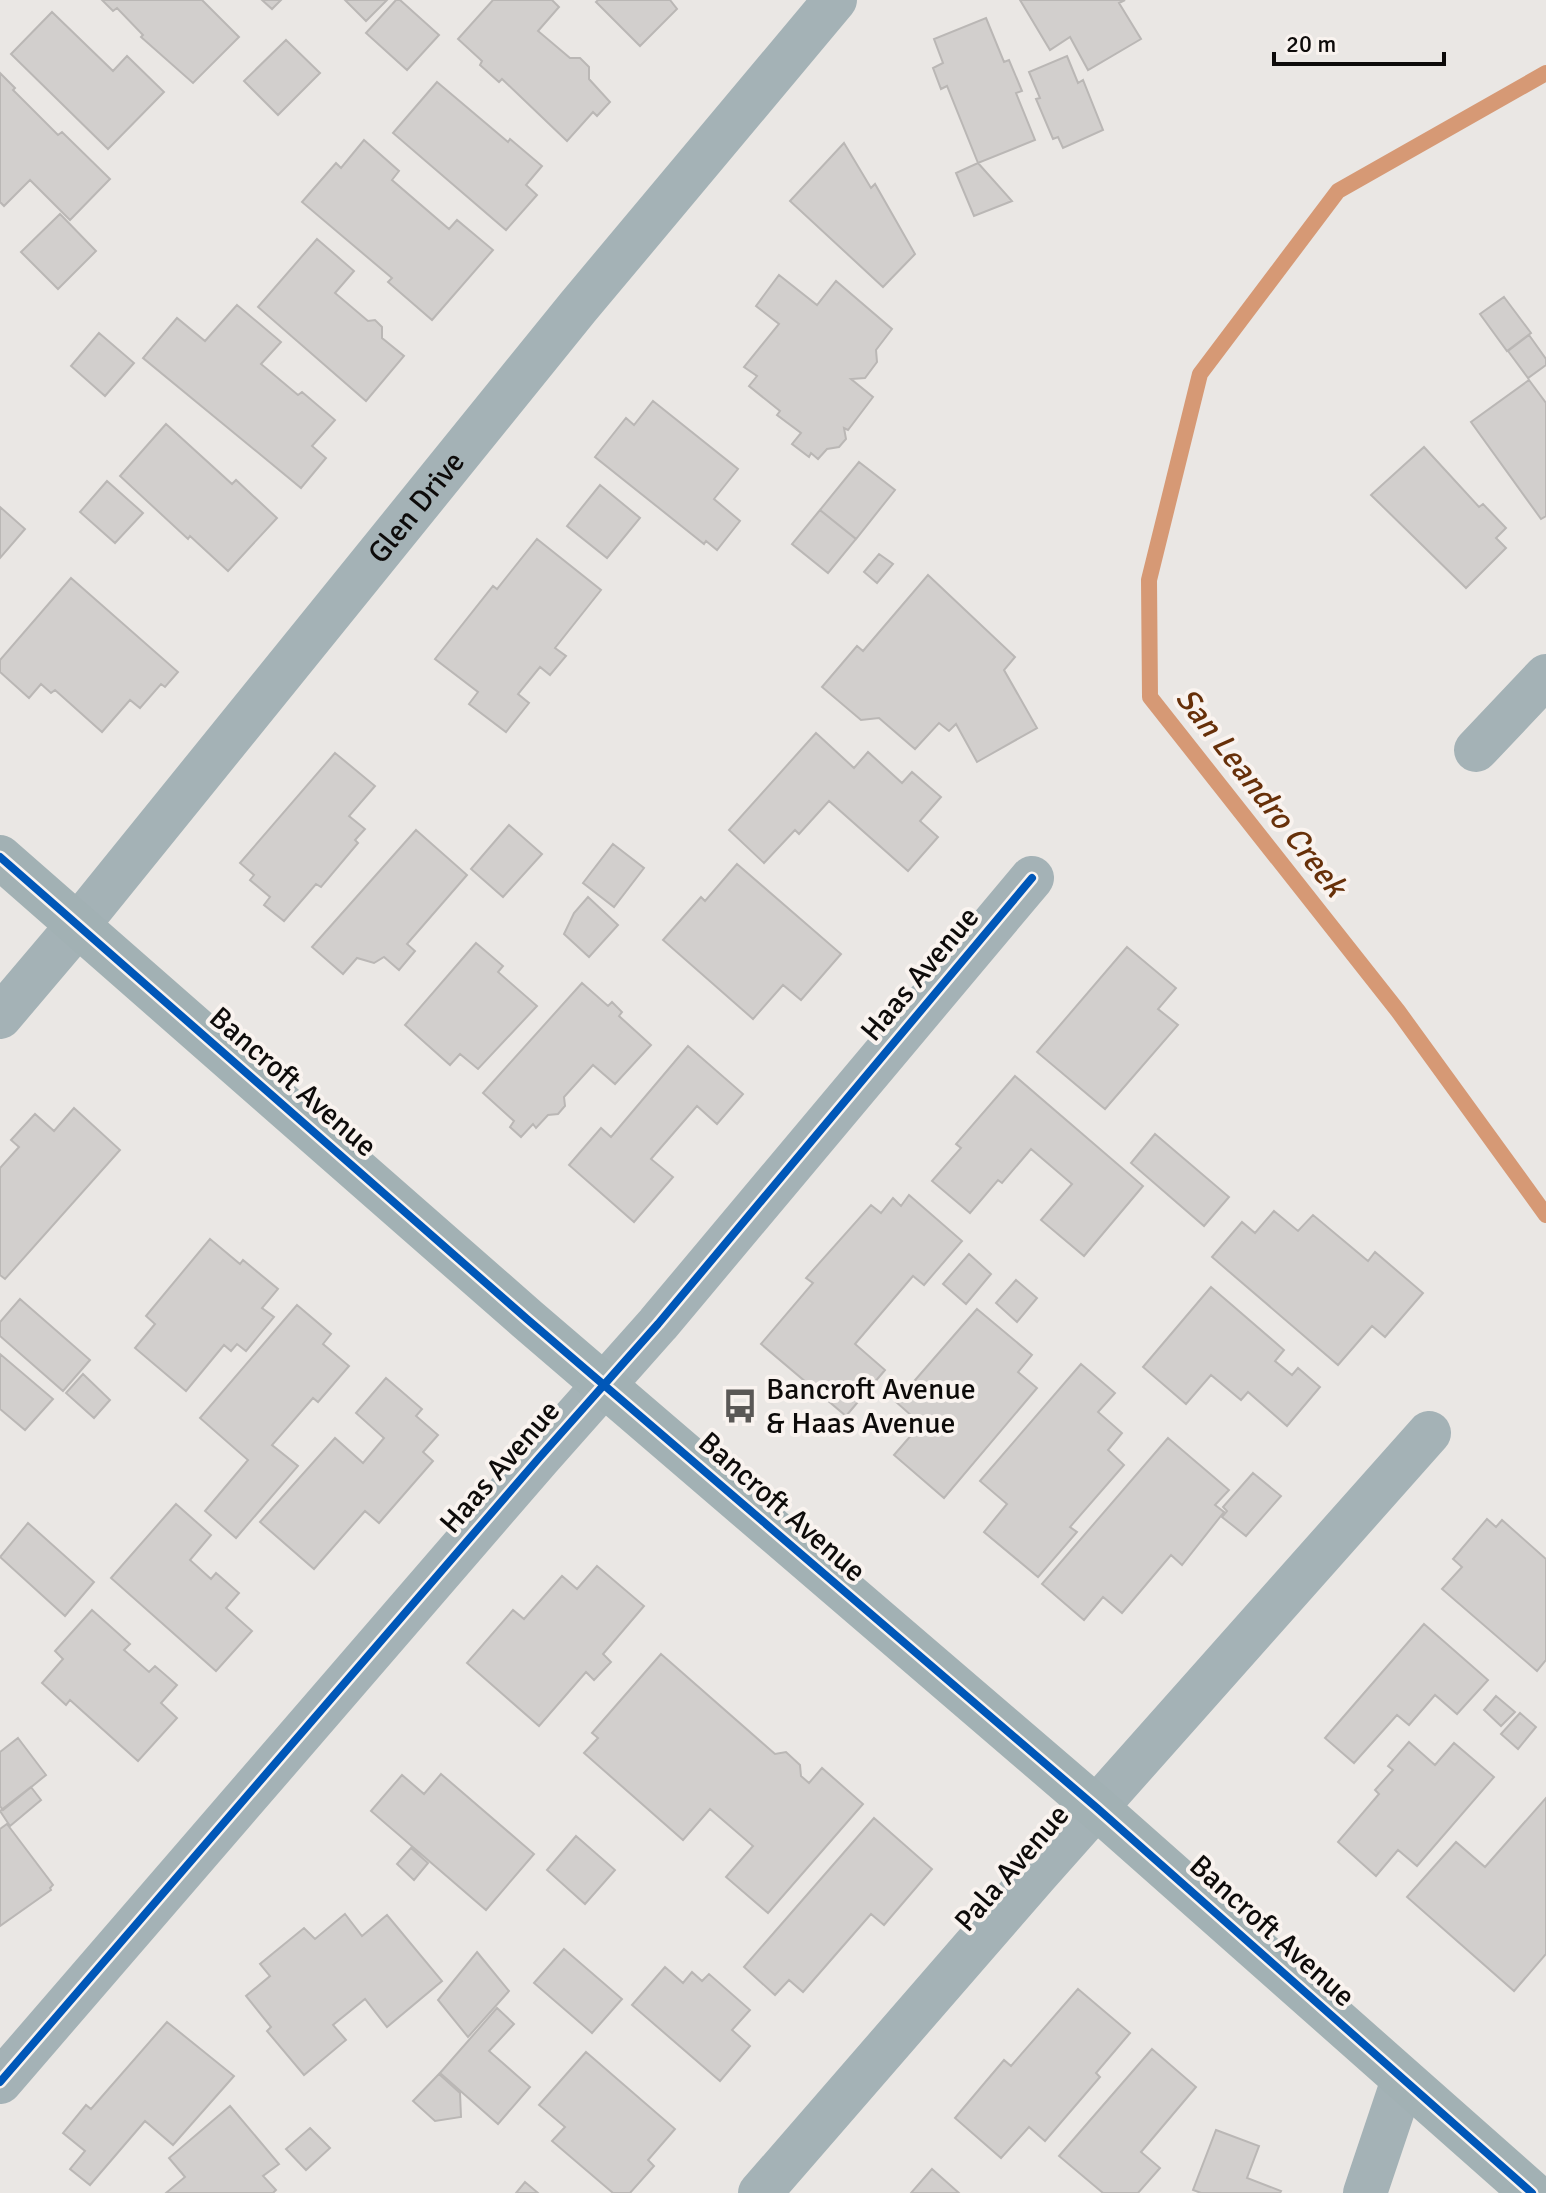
<svg xmlns="http://www.w3.org/2000/svg" width="1546" height="2193" font-family="Signika,sans-serif">
<style>
.lines{fill:none;stroke-linecap:round;stroke-linejoin:round}
.stream{stroke:#d69975;stroke-width:16}
.building{fill:#d2cfcd;stroke:#bab7b5;stroke-width:2}
.minor{stroke:#a4b2b6;stroke-width:44}
.secondary{stroke:#a2b1b4;stroke-width:44}
.cycleway-casing{stroke:#f9f3ef;stroke-width:13}
.cycleway{stroke:#0057b8;stroke-width:8}
.labels{text-anchor:middle;dominant-baseline:central;stroke-width:8;stroke-linejoin:round;paint-order:stroke}
.street-label{font-size:30px;fill:#0d0b0a;stroke:#f9f3ef}
.poi-label{font-size:30px;fill:#0d0b0a;stroke:#f9f3ef;text-anchor:start}
.water-label{font-size:32px;font-style:italic;fill:#673009;stroke:#f9f3ef}
</style>
<rect width="100%" height="100%" fill="#eae7e4"/>
<g class="lines">
<!-- stream -->
<path class="stream" d="M 1546,73 L 1338,191 L 1200,374 L 1149,580 L 1150,697 L 1398,1011 L 1546,1215"/>
</g>
<!-- building -->
<path class="building" d="M 102,0 L 202,0 L 239,37 L 193,83 L 141,37 L 143,35 L 117,8 L 113,11 Z
M 262,0 L 281,0 L 272,9 Z
M 345,0 L 387,0 L 366,21 Z
M 396,0 L 400,0 L 439,35 L 407,70 L 366,33 Z
M 493,0 L 552,0 L 559,7 L 538,31 L 570,58 L 580,58 L 589,67 L 589,79 L 610,102 L 597,116 L 593,112 L 567,141 L 502,79 L 499,82 L 480,65 L 482,61 L 458,39 Z
M 598,0 L 670,0 L 677,9 L 640,46 L 596,2 Z
M 1020,0 L 1125,0 L 1119,3 L 1141,39 L 1088,70 L 1070,37 L 1050,50 Z
M 52,12 L 113,71 L 127,56 L 164,92 L 108,149 L 11,54 Z
M 986,18 L 1004,62 L 1009,60 L 1022,91 L 1016,93 L 1035,140 L 978,163 L 947,86 L 941,89 L 933,68 L 943,63 L 934,39 Z
M 286,40 L 320,73 L 278,115 L 244,81 Z
M 1067,56 L 1078,83 L 1083,80 L 1103,130 L 1063,148 L 1058,137 L 1053,139 L 1036,99 L 1040,98 L 1029,72 Z
M 0,73 L 15,88 L 13,90 L 58,135 L 62,132 L 110,179 L 70,220 L 30,180 L 4,206 L 0,202 Z
M 437,82 L 508,142 L 510,139 L 542,166 L 526,185 L 537,195 L 506,230 L 393,133 Z
M 364,140 L 399,171 L 392,180 L 449,229 L 457,220 L 493,250 L 432,320 L 388,282 L 392,278 L 302,202 L 336,163 L 341,168 Z
M 844,143 L 871,188 L 875,184 L 915,254 L 883,287 L 790,201 Z
M 978,163 L 1012,201 L 974,216 L 956,173 Z
M 60,214 L 96,251 L 58,289 L 21,252 Z
M 317,239 L 354,271 L 335,293 L 368,321 L 375,320 L 382,327 L 382,338 L 404,356 L 366,401 L 258,307 Z
M 779,275 L 817,305 L 836,281 L 892,329 L 876,350 L 877,362 L 865,378 L 851,379 L 873,397 L 848,430 L 844,428 L 846,439 L 839,447 L 827,449 L 818,459 L 811,453 L 809,457 L 792,444 L 801,433 L 777,415 L 780,411 L 749,386 L 757,376 L 744,367 L 779,324 L 756,306 Z
M 1504,297 L 1531,333 L 1507,351 L 1480,314 Z
M 237,305 L 281,342 L 261,364 L 298,395 L 302,392 L 335,420 L 312,446 L 326,458 L 301,488 L 143,358 L 177,318 L 205,341 Z
M 99,333 L 134,363 L 105,396 L 71,366 Z
M 1529,335 L 1546,359 L 1546,365 L 1528,378 L 1508,351 Z
M 1529,380 L 1546,403 L 1546,516 L 1541,519 L 1471,422 Z
M 653,401 L 738,469 L 714,499 L 740,521 L 717,550 L 706,541 L 704,544 L 595,457 L 626,418 L 634,425 Z
M 166,424 L 232,484 L 236,480 L 277,518 L 228,571 L 190,536 L 188,539 L 120,476 Z
M 1424,447 L 1479,507 L 1483,504 L 1506,528 L 1496,538 L 1506,548 L 1466,588 L 1371,495 Z
M 859,462 L 895,490 L 856,539 L 820,510 Z
M 107,481 L 143,513 L 115,543 L 80,512 Z
M 600,485 L 640,518 L 607,558 L 567,526 Z
M 0,507 L 25,529 L 0,558 Z
M 820,510 L 856,539 L 828,573 L 792,544 Z
M 537,539 L 601,590 L 555,648 L 566,656 L 550,675 L 540,667 L 518,694 L 529,703 L 506,732 L 469,704 L 478,692 L 435,659 L 493,586 L 497,589 Z
M 879,554 L 893,564 L 877,583 L 864,572 Z
M 928,575 L 1015,657 L 1004,670 L 1037,728 L 977,762 L 956,724 L 949,731 L 939,723 L 915,749 L 879,718 L 861,720 L 822,687 L 857,646 L 863,651 Z
M 71,578 L 178,672 L 165,687 L 161,684 L 140,708 L 130,700 L 102,732 L 55,690 L 51,693 L 41,684 L 29,698 L 0,672 L 0,660 Z
M 816,733 L 854,768 L 868,752 L 902,783 L 912,772 L 941,797 L 920,821 L 938,837 L 908,871 L 829,801 L 799,834 L 795,830 L 764,863 L 729,830 Z
M 335,753 L 375,786 L 349,816 L 365,829 L 355,840 L 358,843 L 321,887 L 316,884 L 284,921 L 264,905 L 270,897 L 250,880 L 254,875 L 240,863 Z
M 509,825 L 542,854 L 503,897 L 471,869 Z
M 416,830 L 467,875 L 407,944 L 415,951 L 399,970 L 384,957 L 374,963 L 357,958 L 343,974 L 312,947 Z
M 613,844 L 644,868 L 614,907 L 583,883 Z
M 737,864 L 841,954 L 801,1000 L 783,985 L 753,1019 L 663,940 L 701,897 L 705,901 Z
M 588,897 L 618,925 L 589,957 L 564,934 L 574,913 Z
M 476,943 L 503,966 L 498,972 L 537,1006 L 478,1069 L 460,1054 L 450,1065 L 405,1025 Z
M 1127,947 L 1176,988 L 1158,1009 L 1178,1025 L 1105,1109 L 1037,1052 Z
M 582,983 L 608,1006 L 612,1002 L 622,1012 L 619,1016 L 651,1045 L 615,1084 L 593,1065 L 564,1097 L 565,1106 L 558,1114 L 548,1115 L 536,1128 L 533,1124 L 521,1137 L 510,1127 L 514,1121 L 483,1093 Z
M 688,1046 L 743,1094 L 717,1124 L 697,1106 L 651,1159 L 673,1177 L 634,1222 L 569,1165 L 601,1128 L 611,1137 Z
M 1015,1076 L 1143,1186 L 1084,1256 L 1041,1220 L 1072,1184 L 1031,1149 L 1002,1183 L 998,1180 L 970,1213 L 932,1181 L 961,1148 L 956,1144 Z
M 74,1108 L 120,1150 L 5,1279 L 0,1275 L 0,1168 L 19,1147 L 11,1140 L 35,1114 L 54,1131 Z
M 1155,1134 L 1229,1197 L 1204,1226 L 1131,1163 Z
M 909,1195 L 962,1241 L 924,1285 L 913,1276 L 855,1344 L 885,1370 L 846,1416 L 761,1344 L 813,1283 L 806,1278 L 871,1205 L 881,1213 L 893,1198 L 901,1206 Z
M 1274,1211 L 1298,1231 L 1313,1215 L 1368,1261 L 1375,1252 L 1423,1293 L 1385,1337 L 1372,1326 L 1338,1365 L 1212,1257 L 1242,1222 L 1255,1233 Z
M 210,1239 L 240,1264 L 243,1260 L 278,1289 L 262,1308 L 274,1317 L 246,1351 L 237,1344 L 231,1351 L 224,1345 L 186,1391 L 135,1348 L 155,1324 L 146,1316 Z
M 969,1254 L 991,1274 L 966,1304 L 943,1284 Z
M 1016,1280 L 1037,1298 L 1017,1322 L 996,1303 Z
M 1211,1287 L 1284,1350 L 1275,1361 L 1292,1375 L 1298,1368 L 1320,1387 L 1287,1426 L 1248,1392 L 1241,1400 L 1211,1375 L 1186,1404 L 1143,1367 Z
M 20,1299 L 90,1360 L 63,1391 L 0,1336 L 0,1322 Z
M 297,1305 L 331,1334 L 323,1344 L 349,1366 L 318,1402 L 313,1398 L 272,1445 L 298,1466 L 236,1538 L 205,1511 L 248,1460 L 200,1418 Z
M 977,1309 L 1032,1355 L 1018,1372 L 1037,1388 L 944,1498 L 894,1455 L 921,1424 L 896,1402 Z
M 0,1354 L 53,1399 L 25,1430 L 0,1409 Z
M 1081,1364 L 1115,1393 L 1098,1412 L 1122,1433 L 1108,1450 L 1124,1465 L 1070,1527 L 1077,1532 L 1038,1577 L 984,1532 L 1007,1504 L 980,1481 Z
M 83,1374 L 110,1400 L 94,1418 L 66,1393 Z
M 386,1378 L 422,1409 L 416,1416 L 438,1435 L 423,1452 L 433,1461 L 379,1523 L 365,1511 L 314,1569 L 260,1522 L 335,1438 L 363,1463 L 384,1438 L 356,1413 Z
M 1168,1438 L 1229,1490 L 1215,1505 L 1224,1512 L 1182,1565 L 1171,1555 L 1122,1613 L 1103,1597 L 1084,1620 L 1042,1584 Z
M 1253,1473 L 1281,1496 L 1246,1536 L 1222,1517 L 1227,1511 L 1223,1507 Z
M 176,1504 L 211,1535 L 190,1560 L 211,1579 L 216,1573 L 239,1593 L 226,1608 L 252,1631 L 216,1671 L 111,1578 Z
M 1487,1519 L 1496,1527 L 1502,1520 L 1546,1559 L 1546,1660 L 1537,1671 L 1442,1589 L 1462,1567 L 1453,1559 Z
M 28,1523 L 94,1582 L 65,1616 L 0,1557 Z
M 597,1566 L 644,1606 L 603,1654 L 611,1662 L 594,1680 L 586,1672 L 539,1726 L 467,1663 L 513,1610 L 524,1619 L 562,1576 L 577,1589 Z
M 92,1610 L 130,1644 L 124,1650 L 149,1672 L 155,1666 L 177,1685 L 161,1703 L 177,1718 L 138,1761 L 70,1700 L 66,1705 L 42,1683 L 63,1659 L 55,1651 Z
M 1424,1624 L 1488,1680 L 1457,1714 L 1435,1695 L 1409,1725 L 1397,1715 L 1354,1763 L 1325,1738 Z
M 661,1654 L 775,1754 L 786,1752 L 800,1765 L 801,1776 L 809,1783 L 822,1768 L 863,1804 L 768,1913 L 726,1877 L 753,1846 L 710,1809 L 683,1840 L 584,1753 L 598,1738 L 592,1733 Z
M 1496,1696 L 1515,1712 L 1501,1726 L 1484,1710 Z
M 1520,1713 L 1536,1727 L 1518,1749 L 1501,1734 Z
M 18,1738 L 46,1775 L 3,1810 L 0,1806 L 0,1752 Z
M 1409,1742 L 1435,1765 L 1454,1743 L 1494,1777 L 1417,1866 L 1398,1850 L 1376,1876 L 1338,1842 L 1379,1794 L 1375,1790 L 1393,1770 L 1388,1766 Z
M 441,1774 L 534,1854 L 486,1910 L 371,1811 L 402,1775 L 424,1794 Z
M 31,1787 L 41,1800 L 10,1826 L 0,1811 Z
M 1546,1798 L 1546,1954 L 1514,1991 L 1407,1897 L 1456,1842 L 1485,1867 Z
M 874,1818 L 932,1869 L 884,1925 L 871,1914 L 803,1992 L 789,1980 L 775,1995 L 744,1967 Z
M 7,1824 L 53,1885 L 50,1888 L 51,1890 L 0,1926 L 0,1829 Z
M 576,1836 L 615,1870 L 585,1904 L 547,1870 Z
M 411,1848 L 428,1863 L 414,1880 L 397,1864 Z
M 345,1914 L 362,1936 L 387,1915 L 442,1981 L 387,2027 L 365,1999 L 333,2025 L 346,2040 L 304,2075 L 267,2031 L 271,2027 L 246,1996 L 270,1976 L 260,1964 L 304,1928 L 315,1939 Z
M 564,1949 L 622,1999 L 592,2033 L 534,1983 Z
M 477,1952 L 509,1991 L 468,2037 L 438,2000 Z
M 665,1967 L 683,1983 L 692,1972 L 702,1981 L 709,1974 L 750,2010 L 732,2030 L 750,2046 L 720,2081 L 632,2005 Z
M 1078,1989 L 1130,2033 L 1096,2073 L 1100,2077 L 1045,2141 L 1029,2127 L 1001,2158 L 955,2118 L 1004,2060 L 1011,2066 Z
M 497,2008 L 514,2024 L 489,2051 L 530,2087 L 498,2124 L 440,2073 Z
M 167,2022 L 234,2076 L 173,2145 L 145,2121 L 90,2185 L 70,2169 L 85,2151 L 63,2133 L 86,2105 L 91,2109 Z
M 1152,2049 L 1196,2087 L 1141,2152 L 1160,2168 L 1138,2193 L 1103,2193 L 1059,2156 Z
M 586,2052 L 675,2129 L 648,2160 L 654,2166 L 630,2193 L 613,2193 L 552,2141 L 565,2127 L 539,2105 Z
M 439,2074 L 460,2093 L 461,2117 L 435,2121 L 413,2101 Z
M 230,2106 L 279,2164 L 263,2176 L 276,2190 L 273,2193 L 166,2193 L 185,2177 L 169,2158 Z
M 310,2128 L 330,2148 L 306,2170 L 286,2149 Z
M 1216,2130 L 1259,2146 L 1247,2178 L 1281,2191 L 1280,2193 L 1201,2193 L 1193,2190 Z
M 932,2169 L 959,2193 L 911,2193 Z
M 525,2182 L 538,2193 L 516,2193 Z"/>
<g class="lines">
<!-- minor -->
<g class="minor">
<path d="M 1476,750 L 1546,676"/>
<path id="s1" d="M 0,1017 L 78,925 L 578,307 L 835,0"/>
<path d="M 0,2082 L 539,1458 L 658,1324 L 1032,878"/>
<path d="M 760,2193 L 1037,1874 L 1429,1433"/>
<path d="M 1365,2193 L 1403,2080"/>
</g>
<!-- secondary -->
<path class="secondary" d="M 0,857 L 527,1319 L 1097,1808 L 1532,2193"/>
<!-- cycleway casing -->
<g class="cycleway-casing">
<path id="cycleway" d="M 0,857 L 527,1319 L 1097,1808 L 1532,2193
M 0,2082 L 539,1458 L 658,1324 L 1032,878"/>
</g>
<!-- cycleway -->
<use href="#cycleway" class="cycleway"/>
</g>
<!-- icons -->
<defs>
<g id="bus-bare" transform="scale(2.76)"><path d="M-5-6H5V4H4V6H2V4H-2V6H-4V4H-5ZM-3.5-4V0h7V-4ZM-3.5 1.2v1.5H-2V1.2ZM2 1.2v1.5H3.5V1.2Z" fill="#5a5856" stroke="#f9f3ef" stroke-width="2.5" paint-order="stroke"/></g>
</defs>
<g fill-rule="evenodd">
<use href="#bus-bare" x="740" y="1406"/>
</g>
<g class="labels">
<!-- street labels -->
<g class="street-label">
<text stroke="none"><textPath href="#s1" startOffset="658">Glen Drive</textPath></text>
<text transform="translate(920 974) rotate(-50)">Haas Avenue</text>
<text transform="translate(293 1082) rotate(41)">Bancroft Avenue</text>
<text transform="translate(500 1467) rotate(-49)">Haas Avenue</text>
<text transform="translate(782 1507) rotate(41)">Bancroft Avenue</text>
<text transform="translate(1012 1868) rotate(-49)">Pala Avenue</text>
<text transform="translate(1272 1931) rotate(42)">Bancroft Avenue</text>
</g>
<!-- poi labels -->
<g class="poi-label">
<text x="766" y="1389">Bancroft Avenue<tspan x="766" dy="34">&amp; Haas Avenue</tspan></text>
</g>
<!-- water labels -->
<g class="water-label">
<text transform="translate(1261 792) rotate(52)">San Leandro Creek</text>
</g>
</g>
<!-- scale -->
<path d="M1274 52v12h170v-12" fill="none" stroke="#0d0b0a" stroke-width="4"/>
<text x="1286" y="52" font-size="24" fill="#0d0b0a" stroke="#f9f3ef" stroke-width="6" paint-order="stroke">20 m</text>
</svg>
